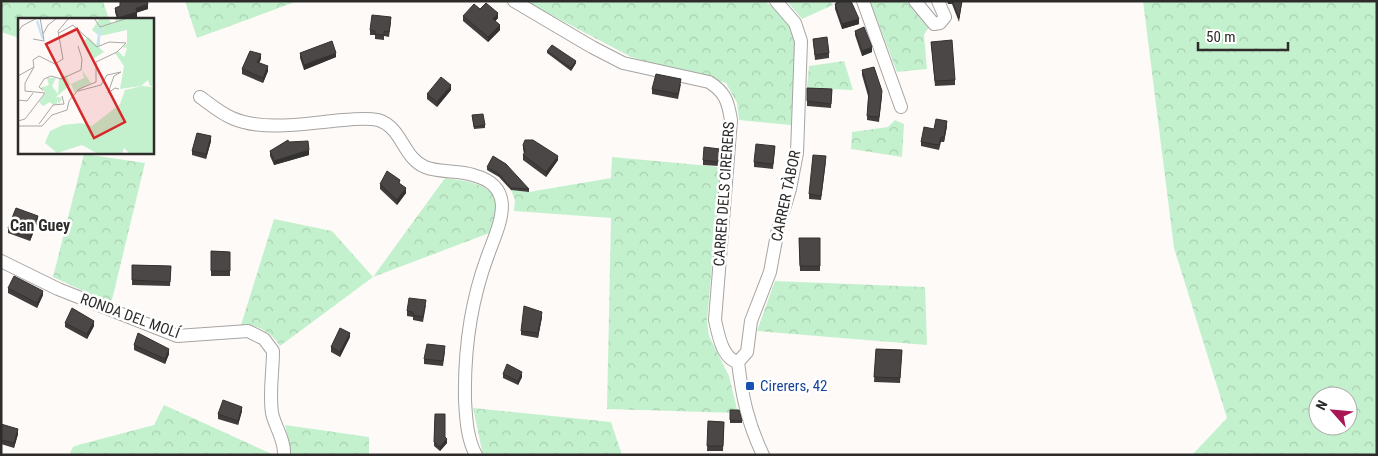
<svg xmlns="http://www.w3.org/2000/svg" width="1378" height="456" font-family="'Roboto Condensed',sans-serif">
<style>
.forest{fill:url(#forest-crowns);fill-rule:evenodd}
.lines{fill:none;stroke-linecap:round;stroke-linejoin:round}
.minor-casing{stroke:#a7a4a2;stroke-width:14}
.minor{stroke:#fff;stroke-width:12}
.wall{fill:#403d3c}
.shaded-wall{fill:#343231}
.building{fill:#4a4746;stroke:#343231}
.transit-dot{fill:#1a4fb4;stroke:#fff;stroke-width:2}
.labels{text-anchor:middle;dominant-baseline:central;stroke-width:5;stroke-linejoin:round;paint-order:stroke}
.street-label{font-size:15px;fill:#2d2c2b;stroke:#fff}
.transit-label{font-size:15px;fill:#164399;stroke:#fff;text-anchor:start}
.neighbourhood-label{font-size:16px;font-weight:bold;fill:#2d2c2b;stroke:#fff}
.inset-river{fill:none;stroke:#cce3f5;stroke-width:2.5}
.inset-road{fill:none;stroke:#aaa8a6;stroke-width:1}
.view{fill:#d62828;fill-opacity:0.15;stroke:#d62828;stroke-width:2.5}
.inset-edge{fill:none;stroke:#2d2c2b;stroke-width:2.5}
</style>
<defs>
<pattern id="forest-crowns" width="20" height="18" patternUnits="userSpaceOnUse" patternTransform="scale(1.25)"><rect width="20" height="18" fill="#c4f1cd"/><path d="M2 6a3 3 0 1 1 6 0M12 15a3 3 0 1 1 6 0" fill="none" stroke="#a9cfb0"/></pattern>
</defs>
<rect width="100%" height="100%" fill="#fdfaf8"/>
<!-- forest -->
<path class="forest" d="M 1,1 L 103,1 L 109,19 L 19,19 L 19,38 L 1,32 Z
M 185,1 L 298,1 L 197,38 Z
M 525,1 L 765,1 C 774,8 784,15 790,25 C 804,50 793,97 791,125 L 739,120 L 737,103 L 726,83 L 631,57 Z
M 787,1 L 829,1 L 833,5 L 802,19 Z
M 870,1 L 906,1 L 928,28 L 924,35 L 927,69 L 897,72 Z
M 1143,1 L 1377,1 L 1377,455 L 1192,455 L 1227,418 L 1174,248 ZM 1318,396 L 1348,396 L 1348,426 L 1318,426 Z
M 844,61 L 853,90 L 807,88 L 809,66 Z
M 895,120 L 904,124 L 902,157 L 851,149 L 852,132 L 888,127 Z
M 84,154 L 145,163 L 111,304 L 53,277 Z
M 612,157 L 721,167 L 707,321 L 709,336 L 729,376 L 738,413 L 607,409 L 611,218 L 514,211 L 515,200 L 511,190 L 529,192 L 611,178 Z
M 445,178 C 464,181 496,182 496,208 C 496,216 493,225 492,232 L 373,277 L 280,346 C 271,332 258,324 241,325 L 274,219 L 332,231 L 373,277 Z
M 775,281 L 925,287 L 927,345 L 757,331 Z
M 164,405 L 274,455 L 69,455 L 73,447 L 78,445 L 154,425 Z
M 473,408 L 611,422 L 622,455 L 483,455 Z
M 285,425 L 369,437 L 369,454 L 386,455 L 291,455 Z"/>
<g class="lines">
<!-- minor casing -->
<g class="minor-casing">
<path id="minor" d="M 514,1 L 592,47 L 623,63 L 709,82 C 725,92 728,101 731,120 L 715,320 C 718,333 722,359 738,362
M 863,1 L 901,107
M 915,1 L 934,24 L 940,23 L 945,17 L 938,1
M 200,97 C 210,104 220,113 232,118 C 261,131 302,124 333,121 C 347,120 364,117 378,120 C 402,127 403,158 425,167 C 440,173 458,170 473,175 C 519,187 499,225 488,255 C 470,303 464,349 465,400 C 466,418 467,439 476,455
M 1,261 L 58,289 L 177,336 L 248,331 L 264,339 L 273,351 C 273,372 269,392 272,413 C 275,427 285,440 284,455
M 738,362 L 747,352 L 751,321 L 770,272 L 778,229 L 790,189 L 797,153 L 801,41 L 795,23 L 776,1
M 738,362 C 742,396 748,424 763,455"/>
</g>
<!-- minor -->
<use href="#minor" class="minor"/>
</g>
<!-- wall -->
<path class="wall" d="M 835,1 L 851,1 L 859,24 L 842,29 L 835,9 L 835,4 L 837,4 Z
M 947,1 L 962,1 L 959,22 L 952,4 L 948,4 Z
M 115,8 L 148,9 L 137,12 L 137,17 L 132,19 L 117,19 L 115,12 Z
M 480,9 L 498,18 L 495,21 L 500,30 L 488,42 L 463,21 L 463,16 Z
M 391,22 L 389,37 L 384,36 L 384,40 L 375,39 L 375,35 L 370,35 L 370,30 Z
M 855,31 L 872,52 L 862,56 L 855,35 Z
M 813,39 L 829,53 L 829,58 L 815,60 Z
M 931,42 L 955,80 L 955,85 L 935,86 Z
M 547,51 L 576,63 L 571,71 L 547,53 Z
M 300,53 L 336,57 L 304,70 L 300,58 Z
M 261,59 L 259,63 L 268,71 L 263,83 L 242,74 L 242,69 Z
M 862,70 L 882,96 L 879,122 L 867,120 L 868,96 L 862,75 Z
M 681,84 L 678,99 L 652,94 L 652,89 Z
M 807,88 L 832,89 L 831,108 L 807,106 Z
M 451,90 L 437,107 L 427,99 L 427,94 Z
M 472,115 L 485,125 L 485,128 L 474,129 Z
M 947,126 L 944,142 L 941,142 L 939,150 L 921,146 L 921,142 L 934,129 Z
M 211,141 L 206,159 L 192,155 L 192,151 Z
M 289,142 L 309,155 L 274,165 L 270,156 L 270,151 Z
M 523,145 L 558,160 L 546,177 L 523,160 L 523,155 L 524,154 L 523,149 Z
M 775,146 L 773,169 L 754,167 L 754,162 Z
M 720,154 L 719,166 L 703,165 L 703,160 Z
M 826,161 L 821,200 L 809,199 L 809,194 Z
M 487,167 L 529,189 L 529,192 L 511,190 L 499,177 L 487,170 Z
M 380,184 L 400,184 L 406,193 L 397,205 L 380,189 Z
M 38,221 L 30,241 L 8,233 L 8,228 Z
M 799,238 L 820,238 L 820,271 L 800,271 Z
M 211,251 L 230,252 L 230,276 L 211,276 Z
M 132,265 L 171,266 L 170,286 L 132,285 Z
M 8,288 L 43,295 L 37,308 L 8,293 Z
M 426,305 L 423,322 L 413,320 L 413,317 L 407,316 L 407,311 Z
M 542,317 L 538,338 L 521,335 L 521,331 Z
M 65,323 L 94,326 L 87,339 L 65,327 Z
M 350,337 L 340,357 L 331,352 L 331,347 Z
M 134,345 L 169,354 L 165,364 L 134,350 Z
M 876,349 L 902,350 L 900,383 L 874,382 Z
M 445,351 L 443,366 L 424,364 L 424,359 Z
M 503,374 L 522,377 L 518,385 L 503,378 Z
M 730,410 L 742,421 L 742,423 L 730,423 Z
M 242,411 L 238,425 L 218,419 L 218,414 Z
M 435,414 L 447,443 L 440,451 L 434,446 Z
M 708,421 L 724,422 L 723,451 L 707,451 Z
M 1,424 L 18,434 L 14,448 L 1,444 Z"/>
<!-- shaded-wall -->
<path class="shaded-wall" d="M 148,4 L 148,9 L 136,13 L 136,8 Z
M 137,12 L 137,17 L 132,19 L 118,19 Z
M 498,13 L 498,18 L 493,24 L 493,19 Z
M 859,19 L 859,24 L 842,29 L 842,24 Z
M 500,25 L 500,30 L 488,42 L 488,37 Z
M 872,47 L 872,52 L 862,56 L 862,51 Z
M 336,53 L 336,57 L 304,70 L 304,65 Z
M 261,54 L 261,59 L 257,67 L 257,62 Z
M 576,61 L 576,63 L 571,71 L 571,68 Z
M 268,66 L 268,71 L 263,83 L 263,78 Z
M 451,85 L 451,90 L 437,107 L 437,102 Z
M 947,121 L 947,126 L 944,142 L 944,137 Z
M 211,136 L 211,141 L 206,159 L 206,154 Z
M 309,150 L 309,155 L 274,165 L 274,161 Z
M 558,156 L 558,160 L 546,177 L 546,172 Z
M 406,188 L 406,193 L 397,205 L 397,200 Z
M 38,216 L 38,221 L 30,241 L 30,236 Z
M 43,291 L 43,295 L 37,308 L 37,303 Z
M 542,312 L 542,317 L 538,338 L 538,333 Z
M 94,321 L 94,326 L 87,339 L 87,334 Z
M 350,333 L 350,337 L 340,357 L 340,352 Z
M 169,349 L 169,354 L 165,364 L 165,359 Z
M 522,372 L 522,377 L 518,385 L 518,381 Z
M 242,407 L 242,411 L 238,425 L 238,421 Z
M 18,429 L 18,434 L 14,448 L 14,443 Z
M 447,439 L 447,443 L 440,451 L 440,447 Z"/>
<!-- building -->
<path class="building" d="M 120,1 L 147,1 L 148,4 L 136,8 L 137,12 L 118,18 L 115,8 L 120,6 Z
M 838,1 L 851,1 L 859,19 L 842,24 L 835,4 L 838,3 Z
M 952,1 L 962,1 L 959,18 Z
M 486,3 L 498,13 L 493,19 L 500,25 L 488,37 L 463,16 L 474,4 L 480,9 Z
M 372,15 L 391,17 L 389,32 L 384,31 L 384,35 L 375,34 L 375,31 L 370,30 Z
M 864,27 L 872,47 L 862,51 L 855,31 Z
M 827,37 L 829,53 L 815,55 L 813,39 Z
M 952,40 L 955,80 L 935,81 L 931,42 Z
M 332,41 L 336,53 L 304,65 L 300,53 Z
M 552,45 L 576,61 L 571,68 L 547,51 Z
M 250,51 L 261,54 L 257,62 L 268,66 L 263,78 L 242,69 Z
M 874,67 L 882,91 L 879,117 L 867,116 L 869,93 L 862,70 Z
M 656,74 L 681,79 L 678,94 L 652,89 Z
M 441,77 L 451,85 L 437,102 L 427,94 Z
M 807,88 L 832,89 L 831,104 L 807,101 Z
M 483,114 L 485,125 L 474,127 L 472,115 Z
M 936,119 L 947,121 L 944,137 L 941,137 L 939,145 L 921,142 L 924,127 L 934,129 Z
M 197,133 L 211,136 L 206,154 L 192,151 Z
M 288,140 L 289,142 L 308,141 L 309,150 L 274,161 L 270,151 Z
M 525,140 L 533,140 L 558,156 L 546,172 L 523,155 L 525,152 L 523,145 Z
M 756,144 L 775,146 L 773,164 L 754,162 Z
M 704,147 L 720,149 L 719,162 L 703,160 Z
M 813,155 L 826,156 L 821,196 L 809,194 Z
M 493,156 L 506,164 L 529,189 L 511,188 L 499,174 L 487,167 Z
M 387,171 L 400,180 L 399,183 L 406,188 L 397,200 L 380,184 Z
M 16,208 L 38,216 L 30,236 L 8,228 Z
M 799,238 L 820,238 L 820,266 L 800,266 Z
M 211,251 L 230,252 L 230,271 L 211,271 Z
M 132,265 L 171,266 L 170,282 L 132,280 Z
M 14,276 L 43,291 L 37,303 L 8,288 Z
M 409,298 L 426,300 L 423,317 L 413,315 L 413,312 L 407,311 Z
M 524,306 L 542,312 L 538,333 L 521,331 Z
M 72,308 L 94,321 L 87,334 L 65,323 Z
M 340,328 L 350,333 L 340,352 L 331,347 Z
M 138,333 L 169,349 L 165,359 L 134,345 Z
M 427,344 L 445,346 L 443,361 L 424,359 Z
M 876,349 L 902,350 L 900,378 L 874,377 Z
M 507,364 L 522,372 L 518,381 L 503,374 Z
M 223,400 L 242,407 L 238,421 L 218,414 Z
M 730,410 L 739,410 L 742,421 L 730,420 Z
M 435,414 L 445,414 L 445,437 L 447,439 L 440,447 L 434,442 Z
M 708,421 L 724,422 L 723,446 L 707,446 Z
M 1,424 L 18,429 L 14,443 L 1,440 Z"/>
<!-- markers -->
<rect class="transit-dot" x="745" y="381" width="10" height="10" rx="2.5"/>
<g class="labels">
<!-- street labels -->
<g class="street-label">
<text transform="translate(724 194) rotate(-86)">CARRER DELS CIRERERS</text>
<text transform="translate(786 196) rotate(-78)">CARRER TÀBOR</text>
<text transform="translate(130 316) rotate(20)">RONDA DEL MOLÍ</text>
</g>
<!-- transit labels -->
<g class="transit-label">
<text x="760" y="386">Cirerers, 42</text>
</g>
<!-- neighbourhood labels -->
<g class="neighbourhood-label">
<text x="40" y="225">Can Guey</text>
</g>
</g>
<!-- overview -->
<g transform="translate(18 18)">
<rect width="136" height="136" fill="#fdfaf8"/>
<path d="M 82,0 L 90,0 L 94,6 L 98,3 L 96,0 L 136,0 L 136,68 L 132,68 L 130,62 L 123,68 L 102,71 L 106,48 L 97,35 L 100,33 L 106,39 L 109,30 L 104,29 L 109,26 L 109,12 L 82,18 L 82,28 L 78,28 L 80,17 L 74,12 ZM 70,19 L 86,34 L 75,41 L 64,25 ZM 64,52 L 73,65 L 57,75 L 53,66 L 66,60 ZM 48,57 L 52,67 L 38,79 L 44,80 L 41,86 L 39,81 L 39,86 L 35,87 L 32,84 L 25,88 L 21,84 L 28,75 L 22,70 L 31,67 L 29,60 L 38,60 L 34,68 L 40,76 L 41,61 ZM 124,68 L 136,69 L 136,136 L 112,136 L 106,130 L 104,136 L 80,136 L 64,127 L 39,135 L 27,125 L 32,113 L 45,107 L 63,105 L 74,108 L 102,86 L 107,72 Z" fill="#c4f1cd"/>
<path class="inset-river" d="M 19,3 L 25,21M 80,27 L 82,10"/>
<path class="inset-road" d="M 22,0 L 25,16 L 30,7 L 39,0M 76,0 L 82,9 L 110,0M 0,14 L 4,8 L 19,0M 15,21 L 26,23 L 25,16M 16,49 L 15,42 L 21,38 L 37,46 L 45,41 L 40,13 L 51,0M 0,58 L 16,49M 96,58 L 90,75 L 97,70 L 101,71M 25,72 L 21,69 L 26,61 L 33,58 L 43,61 L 63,52 L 64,41 L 60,28M 60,73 L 83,67 L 89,57 L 103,54 L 96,58M 0,82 L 9,83 L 15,75M 0,103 L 7,101 L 27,75 L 7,73 L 7,65 L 16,49M 21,106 L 35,87 L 46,86 L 44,78M 0,108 L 24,108 L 34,97 L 49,92 L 51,83 L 61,71 L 78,64 L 78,44 L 99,34 L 108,25 L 91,24 L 79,29 L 55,7 L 41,15"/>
<path class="view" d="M 59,11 L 107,104 L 76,120 L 28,26 Z"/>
<rect width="136" height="136" class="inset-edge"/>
</g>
<!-- border -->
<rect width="1378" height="456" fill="none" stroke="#2d2c2b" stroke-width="5"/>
<!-- north arrow -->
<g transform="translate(1333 411) rotate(297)"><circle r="24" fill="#ffffff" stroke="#ababaa"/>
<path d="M0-4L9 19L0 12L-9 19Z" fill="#a81753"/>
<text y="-8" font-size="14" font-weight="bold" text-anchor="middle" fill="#2d2c2b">N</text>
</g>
<!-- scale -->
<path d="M1198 42v8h90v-8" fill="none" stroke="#2d2c2b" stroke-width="2.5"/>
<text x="1206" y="42" font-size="15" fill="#2d2c2b" stroke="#ffffff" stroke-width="4" paint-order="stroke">50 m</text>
</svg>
